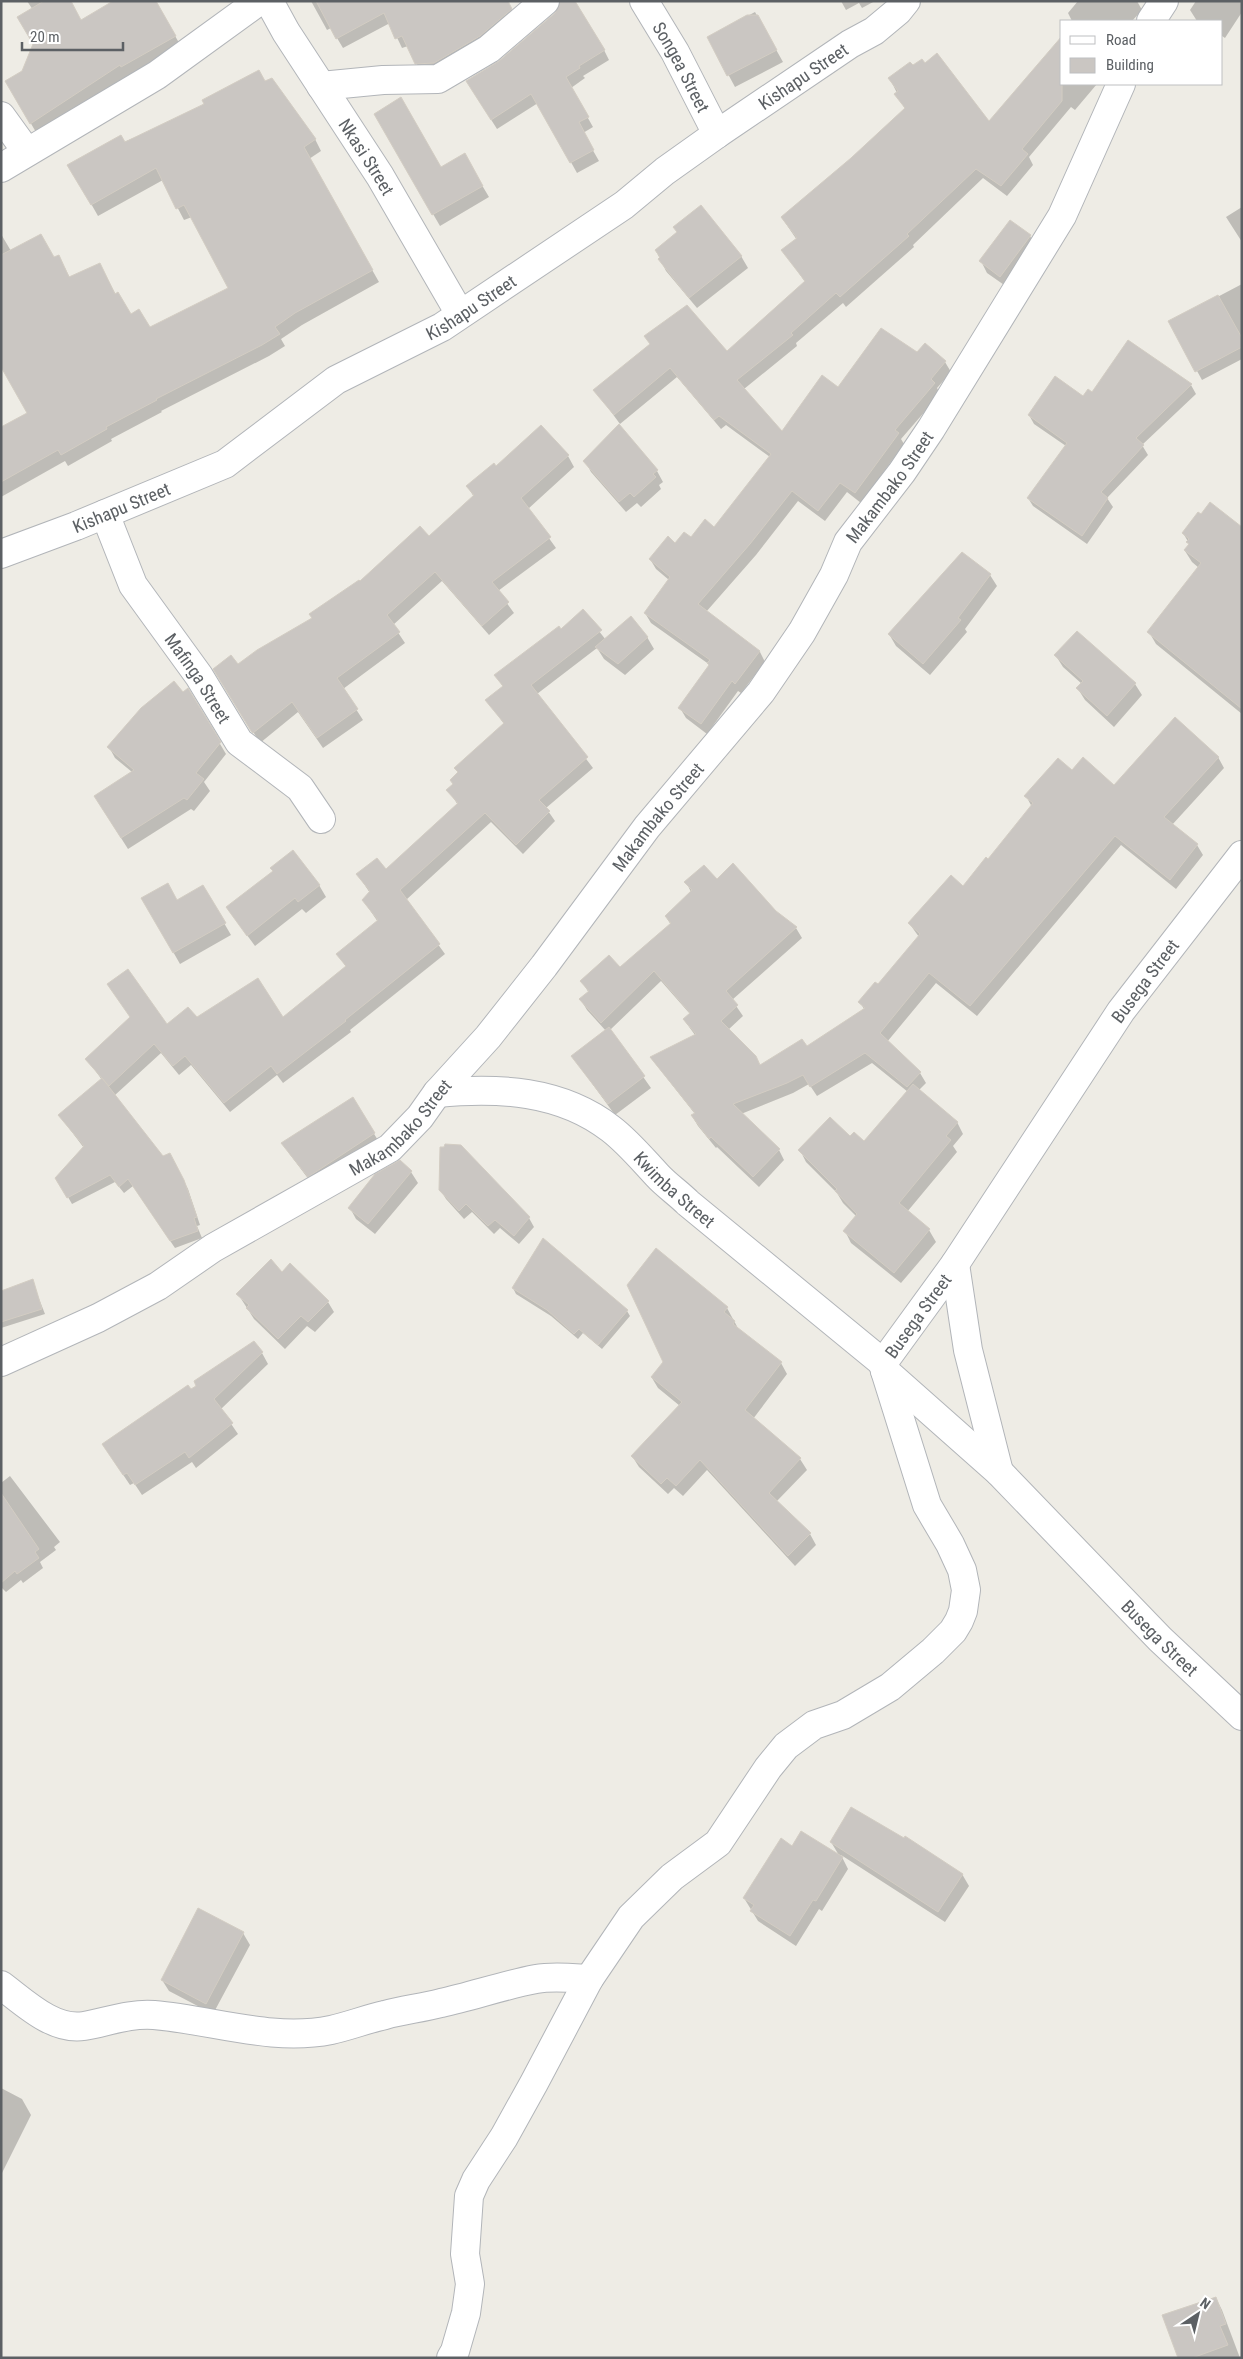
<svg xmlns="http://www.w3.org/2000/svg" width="1243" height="2359" font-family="'Roboto Condensed',sans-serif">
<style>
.shadow{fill:#0003}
.building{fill:#cac6c2;stroke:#d3cdc3}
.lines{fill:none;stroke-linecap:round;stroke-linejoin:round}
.minor-casing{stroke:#b2b5b9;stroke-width:30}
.minor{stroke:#fff;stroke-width:28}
.labels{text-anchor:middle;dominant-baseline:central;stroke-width:4.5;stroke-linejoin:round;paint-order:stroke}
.street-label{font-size:18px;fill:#5c6064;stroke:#fff}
</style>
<rect width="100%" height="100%" fill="#eeece5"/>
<!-- shadow -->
<path class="shadow" d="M 27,1 L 47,1 L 33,10 Z
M 155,1 L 182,48 L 37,134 L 7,82 Z
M 311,1 L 506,1 L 517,19 L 422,74 L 408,46 L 402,48 L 390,23 L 343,48 L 331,28 L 327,30 Z
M 841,1 L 875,1 L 862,8 L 859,3 L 846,10 Z
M 1078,1 L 1137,1 L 1142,10 L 1132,21 L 1072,21 L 1068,13 Z
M 1196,1 L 1242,1 L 1242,12 L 1225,38 L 1222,36 L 1222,21 L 1197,21 L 1190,10 Z
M 755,12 L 783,62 L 735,87 L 708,37 Z
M 556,14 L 604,50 L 609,60 L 583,76 L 585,78 L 571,88 L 593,127 L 583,133 L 599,161 L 577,173 L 538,103 L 497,129 L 473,91 L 500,62 Z
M 890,79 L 989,123 L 1062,84 L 1097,84 L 1075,110 L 1071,107 L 1029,157 L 1033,165 L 1007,196 L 983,178 L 913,245 L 914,247 L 846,307 L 843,303 L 796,343 L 797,346 L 744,389 L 782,433 L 839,389 L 917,354 L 945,362 L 951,372 L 937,388 L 940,394 L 901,439 L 904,444 L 861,503 L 847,492 L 825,521 L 798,501 L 756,555 L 706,612 L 760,652 L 765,662 L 741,693 L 738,691 L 707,734 L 686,718 L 680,708 L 710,665 L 651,623 L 645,613 L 669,580 L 656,569 L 650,559 L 675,545 L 715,529 L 770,457 L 726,425 L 721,429 L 677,377 L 620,424 L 595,390 L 650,345 L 727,352 L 805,282 L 783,250 L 797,240 L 782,218 L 851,159 L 905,109 Z
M 265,83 L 315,139 L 321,151 L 309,159 L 379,282 L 302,325 L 281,339 L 285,346 L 269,356 L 161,411 L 162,412 L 111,439 L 112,441 L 68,466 L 65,461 L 1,497 L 1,428 L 28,413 L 1,364 L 1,234 L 11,251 L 54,259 L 65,268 L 70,278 L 106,276 L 116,295 L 130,315 L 150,329 L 230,289 L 192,217 L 184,220 L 163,180 L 98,216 L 69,165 Z
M 375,114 L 441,169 L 464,155 L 489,197 L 440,226 Z
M 1242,207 L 1242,242 L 1226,217 Z
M 1010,222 L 1030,236 L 1037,248 L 1007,287 L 987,273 L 981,261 Z
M 656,251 L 741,256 L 748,268 L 697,308 L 666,271 Z
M 1242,284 L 1242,359 L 1202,380 L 1170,322 Z
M 1129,341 L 1191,385 L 1196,394 L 1142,445 L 1148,455 L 1107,498 L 1113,507 L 1087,544 L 1033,506 L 1028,498 L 1066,446 L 1034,424 L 1029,415 L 1092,393 Z
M 541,427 L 568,456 L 574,467 L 528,509 L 556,548 L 498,591 L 514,613 L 489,635 L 442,581 L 393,625 L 405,643 L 343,689 L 363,720 L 323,748 L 298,712 L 260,743 L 221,680 L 238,666 L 314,619 L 360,583 L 429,538 L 474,497 L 467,486 L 496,468 Z
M 585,461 L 657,471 L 663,482 L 659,485 L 661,489 L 641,507 L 637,503 L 626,512 L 591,472 Z
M 1242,526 L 1242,714 L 1156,644 L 1149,632 L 1199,568 L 1192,562 L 1185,551 L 1190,545 L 1183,533 Z
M 990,575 L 997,586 L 965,629 L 967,632 L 930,675 L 896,646 L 889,634 Z
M 583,611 L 606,640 L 647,637 L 654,649 L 625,675 L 604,659 L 597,648 L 537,694 L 593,768 L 546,808 L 555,821 L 523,854 L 491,822 L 406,900 L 445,954 L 350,1030 L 351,1032 L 283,1083 L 277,1075 L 230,1112 L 191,1065 L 179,1075 L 161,1053 L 114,1096 L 163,1158 L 174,1162 L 188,1189 L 200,1225 L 197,1226 L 202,1238 L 175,1248 L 133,1186 L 124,1193 L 115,1182 L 72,1204 L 57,1178 L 84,1148 L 59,1115 L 102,1080 L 87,1059 L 167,1026 L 197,1019 L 282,1019 L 346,967 L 338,954 L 378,922 L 363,900 L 370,893 L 358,875 L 386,871 L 458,805 L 448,790 L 504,724 L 487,700 L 503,687 L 496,675 L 560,630 Z
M 1077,632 L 1135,684 L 1142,695 L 1114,727 L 1085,700 L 1078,689 L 1082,684 L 1063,667 L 1056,656 Z
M 188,690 L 226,754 L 204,782 L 210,791 L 194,811 L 191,809 L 128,849 L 102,808 L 132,772 L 115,758 L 109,747 Z
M 1218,757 L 1224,768 L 1172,825 L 1197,845 L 1203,855 L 1176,889 L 1121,845 L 977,1016 L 936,983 L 887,1042 L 920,1073 L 926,1083 L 919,1090 L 957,1122 L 963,1134 L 953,1146 L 957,1152 L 907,1212 L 929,1230 L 936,1242 L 901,1283 L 851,1243 L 845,1231 L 857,1217 L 843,1203 L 837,1193 L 806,1162 L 800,1150 L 850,1138 L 864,1143 L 908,1092 L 872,1063 L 817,1096 L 809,1084 L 793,1093 L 741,1114 L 779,1150 L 784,1160 L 759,1187 L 717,1147 L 716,1148 L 698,1126 L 692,1116 L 695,1114 L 651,1058 L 695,1035 L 684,1020 L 690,1014 L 661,981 L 610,1030 L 651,1088 L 615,1115 L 580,1067 L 606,1031 L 587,1010 L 581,1000 L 589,993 L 582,982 L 620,969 L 671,925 L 666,917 L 691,892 L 686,882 L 717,881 L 775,912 L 796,928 L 802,938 L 732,1000 L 743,1016 L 728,1030 L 761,1067 L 806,1048 L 864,1009 L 860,1002 L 879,986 L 919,937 L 909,923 L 963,887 L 989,861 L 1032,807 L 1026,796 L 1072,771 L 1114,786 Z
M 319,885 L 326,897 L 306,913 L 302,909 L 255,946 L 227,908 Z
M 203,887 L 231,935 L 180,964 L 143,899 L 177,901 Z
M 353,1099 L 379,1142 L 313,1185 L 288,1152 Z
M 400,1161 L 411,1172 L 418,1183 L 375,1234 L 356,1219 L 350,1208 Z
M 440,1189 L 529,1218 L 534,1227 L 519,1244 L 500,1228 L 494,1234 L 472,1212 L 464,1219 L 446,1199 Z
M 282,1274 L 328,1302 L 334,1312 L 315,1332 L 307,1326 L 285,1349 L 254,1319 L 238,1294 Z
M 32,1281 L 45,1314 L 1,1328 L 1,1292 Z
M 513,1288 L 627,1311 L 630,1316 L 602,1349 L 583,1333 L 578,1339 L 551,1316 L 516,1294 Z
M 727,1308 L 739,1330 L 781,1363 L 787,1374 L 753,1419 L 800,1459 L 807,1470 L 776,1502 L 810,1534 L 816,1545 L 795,1566 L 707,1470 L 683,1496 L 674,1488 L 668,1494 L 639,1467 L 632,1456 L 680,1406 L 658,1388 L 652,1378 Z
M 262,1353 L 268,1364 L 221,1409 L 238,1434 L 196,1468 L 192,1462 L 142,1495 L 134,1483 L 130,1485 L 103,1445 Z
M 10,1476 L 60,1542 L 54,1547 L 56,1550 L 40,1562 L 43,1568 L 23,1583 L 21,1580 L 6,1592 L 1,1587 L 1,1483 Z
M 831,1842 L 962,1874 L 969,1886 L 945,1922 L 841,1855 L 848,1869 L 822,1911 L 819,1909 L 796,1946 L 758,1921 L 744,1898 L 792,1848 L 840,1857 Z
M 243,1933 L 250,1945 L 213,2014 L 169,1991 L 162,1980 Z
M 1,2088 L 22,2099 L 31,2115 L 1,2175 Z
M 1216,2298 L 1222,2310 L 1240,2358 L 1179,2358 Z"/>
<!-- building -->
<path class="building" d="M 44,1 L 71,1 L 81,20 L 113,1 L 156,1 L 176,36 L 121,67 L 120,65 L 30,124 L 5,81 L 22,71 L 33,44 L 17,17 Z
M 316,1 L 508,1 L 512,9 L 480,36 L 434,63 L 415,64 L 402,36 L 395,39 L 384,13 L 336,39 Z
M 560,1 L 575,1 L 605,50 L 579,66 L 580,68 L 566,77 L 589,117 L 579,122 L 594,150 L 570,163 L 531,94 L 491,120 L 466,81 L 499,61 L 555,13 Z
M 747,15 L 758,15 L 777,50 L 727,76 L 707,37 Z
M 1062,36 L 1062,101 L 1022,149 L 1028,154 L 1001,186 L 976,169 L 907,234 L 909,236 L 840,297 L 836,293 L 791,333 L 793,335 L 737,380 L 782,431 L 822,375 L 838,387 L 881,328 L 917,352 L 925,343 L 946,361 L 931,379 L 935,383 L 895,430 L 899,433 L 855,493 L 840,483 L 818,511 L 792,491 L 750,544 L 698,604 L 760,651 L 735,684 L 732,681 L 701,724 L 678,708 L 709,665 L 707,663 L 710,660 L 644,613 L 670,577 L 649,559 L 668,536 L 675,543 L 684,532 L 691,537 L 705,519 L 714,527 L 771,454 L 719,416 L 714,420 L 670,368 L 614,415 L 593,390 L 650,344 L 644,336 L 687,305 L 727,351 L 805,281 L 781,250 L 797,238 L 781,217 L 851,158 L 905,108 L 894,94 L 898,91 L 888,78 L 910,62 L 913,65 L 922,59 L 925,63 L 937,53 L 989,121 Z
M 259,70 L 265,81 L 272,78 L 316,139 L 304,147 L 373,270 L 295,313 L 275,327 L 280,334 L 262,345 L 156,399 L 157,400 L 106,427 L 107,429 L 61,455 L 58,450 L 1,482 L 1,427 L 27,413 L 1,367 L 1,255 L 41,234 L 54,257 L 59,255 L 69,277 L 100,263 L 115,294 L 118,292 L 131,314 L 139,309 L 150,327 L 228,288 L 184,205 L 176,209 L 156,168 L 91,205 L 67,165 L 121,135 L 125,142 L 204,104 L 202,100 Z
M 401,97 L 441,167 L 465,153 L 483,186 L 432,215 L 374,114 Z
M 701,205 L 742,256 L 689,298 L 658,259 L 660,257 L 655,250 L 677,232 L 673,227 Z
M 1010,220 L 1031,235 L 1000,277 L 979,261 Z
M 1218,295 L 1242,338 L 1242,347 L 1195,372 L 1168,321 Z
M 1128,340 L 1192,384 L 1136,438 L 1144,445 L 1101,492 L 1108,498 L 1082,536 L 1027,498 L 1067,443 L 1028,415 L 1055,376 L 1083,396 L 1088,389 L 1092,392 Z
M 619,424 L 658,470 L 653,474 L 656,477 L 634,497 L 630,493 L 619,502 L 583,461 Z
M 541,425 L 569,455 L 521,498 L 551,537 L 492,582 L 509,602 L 482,626 L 435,572 L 387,615 L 400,632 L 337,678 L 358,709 L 317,738 L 292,702 L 253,733 L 251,731 L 213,669 L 231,655 L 238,664 L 257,650 L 312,618 L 309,614 L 359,580 L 360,581 L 420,526 L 429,536 L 474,495 L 466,486 L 494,463 L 496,466 Z
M 1210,502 L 1242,527 L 1242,709 L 1147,632 L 1201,563 L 1184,550 L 1189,544 L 1186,542 L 1189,539 L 1182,533 L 1198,512 L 1201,514 Z
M 962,552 L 991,574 L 958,618 L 961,620 L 923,664 L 888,634 Z
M 583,609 L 602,630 L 531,685 L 588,757 L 539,800 L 550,811 L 516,845 L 485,813 L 400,890 L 440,944 L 345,1020 L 346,1021 L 277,1074 L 271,1066 L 224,1103 L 185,1056 L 173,1066 L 154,1044 L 109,1086 L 85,1059 L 130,1017 L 107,984 L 128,969 L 167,1024 L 188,1007 L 197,1017 L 258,978 L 283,1017 L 346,966 L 336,954 L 378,920 L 362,900 L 370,891 L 356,874 L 377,858 L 386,869 L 458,803 L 446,790 L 453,784 L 450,780 L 458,772 L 454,768 L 504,723 L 485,700 L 503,686 L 494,675 L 559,626 L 561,629 Z
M 631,616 L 648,637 L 618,664 L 595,647 Z
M 1077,631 L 1136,683 L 1107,716 L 1076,688 L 1083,681 L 1054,655 Z
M 174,681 L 183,692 L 188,688 L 221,742 L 196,773 L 204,779 L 187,800 L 184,798 L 121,838 L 94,796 L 134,770 L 107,747 L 141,708 Z
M 1175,717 L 1219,757 L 1164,817 L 1198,844 L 1170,880 L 1115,836 L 970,1006 L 929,973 L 880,1033 L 921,1072 L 907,1087 L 865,1053 L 810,1087 L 803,1075 L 787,1083 L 733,1104 L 780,1149 L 753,1177 L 711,1137 L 709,1139 L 691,1115 L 695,1113 L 650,1057 L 696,1034 L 683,1019 L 690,1013 L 654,971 L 601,1023 L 579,999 L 589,991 L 580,981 L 609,955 L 620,967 L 671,923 L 665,916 L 692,890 L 684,882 L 704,865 L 717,879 L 733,863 L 776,911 L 797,927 L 726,991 L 738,1005 L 721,1021 L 756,1056 L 760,1065 L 802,1039 L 807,1046 L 865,1008 L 858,1002 L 875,982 L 878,984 L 920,934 L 908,923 L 951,875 L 963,886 L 986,857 L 988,859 L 1033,803 L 1024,796 L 1058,758 L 1072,770 L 1083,757 L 1114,785 Z
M 293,850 L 320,885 L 298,902 L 295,898 L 247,936 L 226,907 L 273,871 L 270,868 Z
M 168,883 L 177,900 L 203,885 L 226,923 L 173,953 L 141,898 Z
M 609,1027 L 645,1076 L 608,1104 L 571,1056 Z
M 102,1078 L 163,1156 L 170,1153 L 184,1180 L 197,1217 L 194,1218 L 198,1231 L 170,1241 L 128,1179 L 119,1187 L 110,1175 L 67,1198 L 55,1178 L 84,1146 L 58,1115 Z
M 913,1084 L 958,1122 L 946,1136 L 951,1140 L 899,1203 L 930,1229 L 894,1273 L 843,1231 L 857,1214 L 835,1191 L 837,1189 L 798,1150 L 830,1117 L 850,1136 L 854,1132 L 864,1141 Z
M 353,1097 L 375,1133 L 308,1177 L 281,1143 Z
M 445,1144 L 461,1145 L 530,1217 L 514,1236 L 495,1220 L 488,1226 L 466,1204 L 459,1211 L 439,1190 L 440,1147 L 444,1147 Z
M 400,1160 L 412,1171 L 368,1224 L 348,1208 L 375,1174 Z
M 543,1238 L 628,1310 L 598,1345 L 579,1329 L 574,1334 L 547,1310 L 512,1288 Z
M 656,1248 L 728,1307 L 724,1312 L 735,1321 L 733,1324 L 782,1362 L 745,1410 L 801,1458 L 769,1493 L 811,1533 L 788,1556 L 700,1460 L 676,1486 L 667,1478 L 661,1484 L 631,1456 L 682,1402 L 651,1377 L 663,1362 L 627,1285 Z
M 271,1259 L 282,1272 L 290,1263 L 329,1301 L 308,1322 L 301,1316 L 278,1339 L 246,1308 L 249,1305 L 236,1294 Z
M 33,1279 L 42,1309 L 1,1322 L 1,1291 Z
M 254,1341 L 263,1352 L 214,1399 L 233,1423 L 189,1458 L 185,1452 L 135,1485 L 127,1473 L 123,1475 L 102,1444 L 188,1385 L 191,1389 L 196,1386 L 194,1381 Z
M 1,1493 L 39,1549 L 35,1552 L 39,1558 L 17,1574 L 15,1571 L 1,1583 Z
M 851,1807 L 904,1838 L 905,1836 L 963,1874 L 938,1912 L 830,1842 Z
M 801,1831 L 843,1857 L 816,1901 L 813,1900 L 790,1936 L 750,1911 L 754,1905 L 743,1898 L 781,1838 L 792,1846 Z
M 198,1908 L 244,1932 L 206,2004 L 161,1980 Z
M 1216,2297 L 1226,2324 L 1220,2326 L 1228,2345 L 1192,2358 L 1178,2358 L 1162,2315 Z"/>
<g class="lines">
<!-- minor casing -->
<g class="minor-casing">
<g id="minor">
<path id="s1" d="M 269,1 L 286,32 L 380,176 L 460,314"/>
<path id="s2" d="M 644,1 L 675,52 L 717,134"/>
<path d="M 1151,21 L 1164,1"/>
<path d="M 321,86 L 383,80 L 438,79 L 489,49 L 545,1"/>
<path d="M 1,116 L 27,152"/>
<path d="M 1,168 L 157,75 L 259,1"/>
<path id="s3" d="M 105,514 L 133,585 L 199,676 L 239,742 L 300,788 L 321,819"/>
<path id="s4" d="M 1,554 L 76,526 L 225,464 L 336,380 L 442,327 L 624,205 L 665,171 L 717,134 L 850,44 L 874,31 L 898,11 L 906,1"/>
<path id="s5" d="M 1242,855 L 1121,1011 L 955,1264 L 883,1363 L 885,1371 L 999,1472 L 1160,1639 L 1242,1716"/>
<path id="s6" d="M 437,1093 C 497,1087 561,1090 611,1129 C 628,1142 642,1159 657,1175 C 666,1185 678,1193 688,1203 L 883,1363"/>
<path d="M 955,1264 L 968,1350 L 999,1472"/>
<path id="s7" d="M 1,1362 L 98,1318 L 158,1286 L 213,1248 L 390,1148 L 420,1117 L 437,1093 L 488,1037 L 544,966 L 647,827 L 761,692 L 802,632 L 834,575 L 848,542 L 902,472 L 931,429 L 1062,216 L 1121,84"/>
<path d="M 1,1985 C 24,2002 53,2031 84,2026 C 107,2022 130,2013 154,2015 C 213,2020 272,2042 331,2030 C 349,2026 367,2019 385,2015 C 403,2010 422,2008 441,2003 C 473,1996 504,1985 536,1979 C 553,1976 571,1978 589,1979"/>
<path d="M 451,2358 L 455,2351 L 466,2313 L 470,2284 L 465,2254 L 469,2196 L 476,2180 L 504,2137 L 534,2083 L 589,1979 L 631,1917 L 672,1877 L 718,1843 L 768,1768 L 786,1746 L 814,1725 L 843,1715 L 890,1687 L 933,1651 L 953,1631 L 959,1621 L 963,1611 L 966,1590 L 962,1570 L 950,1544 L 927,1505 L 885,1371"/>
</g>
</g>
<!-- minor -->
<use href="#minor" class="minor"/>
</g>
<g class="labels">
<!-- street labels -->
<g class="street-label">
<text stroke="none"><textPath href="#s2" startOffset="76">Songea Street</textPath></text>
<text stroke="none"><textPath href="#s4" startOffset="939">Kishapu Street</textPath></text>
<text stroke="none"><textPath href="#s1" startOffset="184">Nkasi Street</textPath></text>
<text stroke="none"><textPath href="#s4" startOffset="534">Kishapu Street</textPath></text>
<text stroke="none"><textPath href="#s7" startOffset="1276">Makambako Street</textPath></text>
<text stroke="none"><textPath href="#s4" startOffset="129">Kishapu Street</textPath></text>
<text stroke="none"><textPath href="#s3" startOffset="190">Mafinga Street</textPath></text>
<text stroke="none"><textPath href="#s7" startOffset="871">Makambako Street</textPath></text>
<text transform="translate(1145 981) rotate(-53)">Busega Street</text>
<text stroke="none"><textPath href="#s7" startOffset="466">Makambako Street</textPath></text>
<text stroke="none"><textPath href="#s6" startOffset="270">Kwimba Street</textPath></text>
<text transform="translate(918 1316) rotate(-54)">Busega Street</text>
<text stroke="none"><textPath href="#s5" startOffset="1014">Busega Street</textPath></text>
</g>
</g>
<!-- border -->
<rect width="1243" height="2359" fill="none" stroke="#5c6064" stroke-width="5"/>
<!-- legend -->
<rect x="1060" y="20" width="162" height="65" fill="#ffffff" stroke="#bebfc1"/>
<rect x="1070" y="36" width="25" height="8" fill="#ffffff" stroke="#bebfc1"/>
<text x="1106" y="45" font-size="15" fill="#5c6064">Road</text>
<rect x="1070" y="58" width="25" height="15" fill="#cac6c2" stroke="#bebfc1"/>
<text x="1106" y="70" font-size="15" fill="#5c6064">Building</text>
<!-- north arrow -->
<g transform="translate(1198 2314) rotate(35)" stroke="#ffffff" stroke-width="4" paint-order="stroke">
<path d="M0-4L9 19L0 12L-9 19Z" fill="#5c6064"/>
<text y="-8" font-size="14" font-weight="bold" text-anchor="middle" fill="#5c6064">N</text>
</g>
<!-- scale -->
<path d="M22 42v8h101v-8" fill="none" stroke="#5c6064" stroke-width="2.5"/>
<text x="30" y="42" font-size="15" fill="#5c6064" stroke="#ffffff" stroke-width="4" paint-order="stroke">20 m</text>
</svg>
